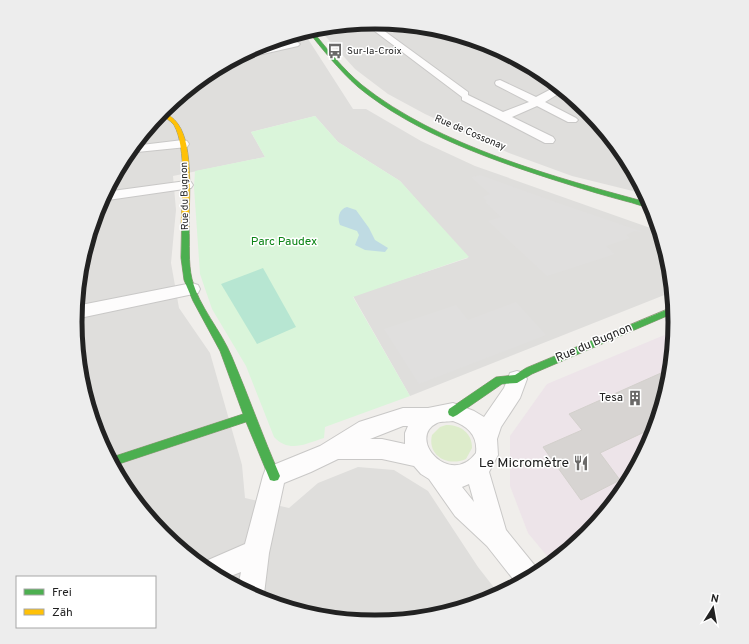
<svg xmlns="http://www.w3.org/2000/svg" width="749" height="644" font-family="Overpass,sans-serif">
<style>
.residential{fill:#dfdedc}
.industrial{fill:#ede4e9}
.grass{fill:#ddeccb}
.park{fill:#daf5da}
.pitch{fill:#b7e6d2}
.parking{fill:#e0dfde}
.water{fill:#bfdbe3}
.building{fill:#d7d4d2;stroke:#d3d0cc}
.lines{fill:none;stroke-linecap:round;stroke-linejoin:round}
.street-casing{stroke:#c9c8c7;stroke-width:2}
.fast-casing{stroke:#999a82;stroke-width:1}
.slow-casing{stroke:#999a82;stroke-width:1}
.street{fill:#fdfcfc;fill-rule:evenodd}
.fast{fill:#4caf50;fill-rule:evenodd}
.slow{fill:#ffc107;fill-rule:evenodd}
.labels{text-anchor:middle;dominant-baseline:central;stroke-width:3;stroke-linejoin:round;paint-order:stroke}
.far-poi-label{font-size:10px;fill:#222;stroke:#fff;text-anchor:start}
.far-street-label{font-size:10px;fill:#222;stroke:#fff}
.park-label{font-size:12px;fill:#0c8416;stroke:#fff}
.street-label{font-size:12px;fill:#222;stroke:#fff}
.poi-label{font-size:12px;fill:#222;stroke:#fff;text-anchor:end}
.near-poi-label{font-size:14px;fill:#222;stroke:#fff;text-anchor:end}
.rim{fill:none;stroke:#222;stroke-width:5}
</style>
<rect width="100%" height="100%" fill="#f0eeeb"/>
<!-- residential -->
<path class="residential" d="M 375,22 L 433,28 L 490,45 L 541,73 L 587,110 L 624,156 L 645,194 L 572,176 L 509,153 L 425,114 L 388,94 L 355,69 L 318,28 Z
M 301,32 L 308,39 L 353,109 L 366,109 L 421,141 L 475,166 L 659,231 L 669,264 L 672,292 L 410,396 L 353,296 L 468,258 L 400,181 L 338,142 L 315,116 L 251,132 L 265,157 L 173,176 L 176,210 L 171,263 L 179,308 L 210,353 L 242,465 L 245,498 L 289,508 L 318,483 L 358,467 L 394,470 L 428,491 L 478,567 L 499,594 L 489,599 L 433,616 L 374,622 L 316,616 L 259,599 L 208,571 L 162,534 L 125,488 L 97,437 L 80,380 L 75,322 L 80,263 L 97,207 L 125,155 L 163,110 L 208,72 L 260,45 Z"/>
<!-- industrial -->
<path class="industrial" d="M 674,331 L 669,381 L 652,437 L 624,489 L 586,534 L 552,562 L 528,533 L 510,486 L 510,436 L 547,384 Z"/>
<!-- grass -->
<path class="grass" d="M 446,425 C 461,425 472,433 472,448 L 466,459 C 448,467 427,456 432,435 L 440,427 Z"/>
<!-- park -->
<path class="park" d="M 315,116 L 338,142 L 400,181 L 469,257 L 353,297 L 410,396 L 325,427 L 324,438 C 305,444 289,453 274,437 L 246,366 L 212,309 L 200,274 L 194,187 L 195,171 L 265,157 L 251,132 Z"/>
<!-- pitch -->
<path class="pitch" d="M 263,268 L 296,327 L 257,344 L 221,284 Z"/>
<!-- parking -->
<path class="parking" d="M 480,175 L 564,205 L 643,232 L 634,231 L 626,235 L 630,238 L 606,246 L 615,254 L 547,276 L 488,221 L 501,217 L 485,202 L 487,201 L 483,197 L 490,194 L 471,177 Z
M 516,302 L 546,335 L 419,384 L 384,329 L 456,305 L 468,320 Z"/>
<!-- water -->
<path class="water" d="M 347,207 L 356,210 L 369,228 L 375,240 L 388,248 L 385,252 L 365,250 L 355,245 L 359,235 L 357,231 L 340,225 C 337,218 339,209 347,207 Z"/>
<!-- building -->
<path class="building" d="M 670,369 L 669,381 L 655,427 L 600,453 L 620,480 L 581,500 L 543,447 L 582,430 L 569,414 Z"/>
<g class="lines">
<!-- street casing -->
<g class="street-casing">
<path id="street" d="M 372,22 L 468,92 L 468,95 L 503,112 L 529,102 L 496,85 L 495,83 L 496,81 L 500,80 L 536,97 L 557,86 L 563,91 L 545,102 L 576,118 L 578,120 L 576,122 L 568,122 L 537,106 L 512,117 L 553,137 L 555,140 L 553,143 L 545,143 L 462,100 L 462,97 L 364,23 Z
M 295,41 L 300,44 L 298,46 L 236,60 L 233,59 L 247,52 Z
M 514,58 L 541,73 L 551,80 L 544,80 L 513,65 L 510,61 Z
M 183,140 L 187,141 L 189,144 L 187,147 L 127,153 L 133,146 Z
M 186,181 L 191,182 L 193,185 L 191,188 L 101,201 L 105,192 Z
M 192,283 L 198,285 L 200,289 L 198,293 L 75,319 L 76,306 Z
M 517,371 L 524,373 L 527,379 L 520,398 L 501,427 L 497,439 L 498,455 L 489,472 L 506,530 L 540,572 L 517,584 L 487,546 L 455,516 L 429,479 L 421,474 L 414,466 L 382,459 L 338,459 L 311,472 L 284,483 L 269,553 L 264,594 L 262,600 L 238,588 L 241,572 L 223,579 L 208,571 L 199,564 L 245,544 L 263,476 L 266,468 L 320,446 L 359,422 L 403,408 L 428,408 L 453,403 L 474,411 L 484,417 L 504,388 L 510,373 ZM 453,421 C 468,426 478,436 476,453 C 450,488 406,438 437,423 C 441,421 448,422 453,421 ZM 403,426 L 408,426 L 405,433 L 405,444 L 382,439 L 370,439 ZM 469,484 L 474,502 L 462,487 Z"/>
</g>
<!-- fast casing -->
<g class="fast-casing">
<path id="fast" d="M 311,29 C 327,49 343,69 362,85 C 438,146 557,178 650,203 L 652,208 C 643,207 634,203 625,201 C 606,196 586,190 567,184 C 497,162 415,134 358,87 C 339,70 323,50 307,30 Z
M 182,225 L 188,225 L 189,227 C 190,244 188,262 192,279 C 199,307 221,330 232,357 C 249,397 263,437 280,476 L 278,480 L 274,481 L 270,480 L 246,422 L 113,466 L 109,458 L 243,414 L 220,351 L 193,301 L 184,280 L 181,258 Z
M 673,307 L 674,313 L 532,374 L 517,383 L 502,384 L 457,415 L 453,417 L 449,415 L 448,412 L 449,409 L 496,377 L 515,375 L 526,368 Z"/>
</g>
<!-- slow casing -->
<g class="slow-casing">
<path id="slow" d="M 161,112 C 168,114 174,118 178,124 C 194,146 189,200 189,227 L 185,229 L 181,227 C 182,201 187,148 174,125 C 170,120 164,117 159,114 Z"/>
</g>
<!-- street -->
<use href="#street" class="street"/>
<!-- fast -->
<use href="#fast" class="fast"/>
<!-- slow -->
<use href="#slow" class="slow"/>
</g>
<!-- icons -->
<defs>
<g id="bus-bare" transform="scale(1.2)"><path d="M-5-6H5V4H4V6H2V4H-2V6H-4V4H-5ZM-3.5-4V0h7V-4ZM-3.5 1.2v1.5H-2V1.2ZM2 1.2v1.5H3.5V1.2Z" fill="#6a6968" stroke="#fff" stroke-width="2.5" paint-order="stroke"/></g>
<g id="building-bare" transform="scale(1.2)"><path d="M-4-6H4V6H1V3H-1V6H-4ZM-2.5-4.3h1.7v1.8h-1.7ZM.8-4.3h1.7v1.8H.8ZM-2.5-1h1.7V.8h-1.7ZM.8-1h1.7V.8H.8Z" fill="#6a6968" stroke="#fff" stroke-width="2.5" paint-order="stroke"/></g>
<g id="restaurant-bare" transform="scale(1.2)"><path d="M-5-6h1v4h1v-4h1v4h1v-4h1v5L-1.5 .5V6h-2V.5L-5-1ZM5-6V6H3V1.5H1.5Q1.5-4 5-6Z" fill="#6a6968" stroke="#fff" stroke-width="2.5" paint-order="stroke"/></g>
</defs>
<g fill-rule="evenodd">
<use href="#bus-bare" x="335" y="51"/>
<use href="#building-bare" x="635" y="398"/>
<use href="#restaurant-bare" x="581" y="463"/>
</g>
<g class="labels">
<!-- far-poi labels -->
<g class="far-poi-label">
<text x="347" y="51">Sur-la-Croix</text>
</g>
<!-- far-street labels -->
<g class="far-street-label">
<text transform="translate(470 133) rotate(23)">Rue de Cossonay</text>
<text transform="translate(185 196) rotate(-91)">Rue du Bugnon</text>
</g>
<!-- park labels -->
<g class="park-label">
<text x="284" y="242">Parc Paudex</text>
</g>
<!-- street labels -->
<g class="street-label">
<text transform="translate(594 343) rotate(-23)">Rue du Bugnon</text>
</g>
<!-- poi labels -->
<g class="poi-label">
<text x="623" y="398">Tesa</text>
</g>
<!-- near-poi labels -->
<g class="near-poi-label">
<text x="569" y="463">Le Micromètre</text>
</g>
</g>
<!-- crop -->
<path d="M0 0H749V644H0ZM82 322a293 293 0 1 1 586 0a293 293 0 1 1-586 0Z" fill="#ededed" fill-rule="evenodd"/>
<path class="rim" d="M82 322a293 293 0 1 1 586 0a293 293 0 1 1-586 0Z"/>
<!-- legend -->
<rect x="16" y="576" width="140" height="52" fill="#ffffff" stroke="#a7a7a7"/>
<rect x="24" y="589" width="20" height="6" fill="#4caf50" stroke="#a7a7a7"/>
<text x="52" y="596" font-size="12" fill="#222222">Frei</text>
<rect x="24" y="609" width="20" height="6" fill="#ffc107" stroke="#a7a7a7"/>
<text x="52" y="616" font-size="12" fill="#222222">Zäh</text>
<!-- north arrow -->
<g transform="translate(713 608) rotate(11)" stroke="#ffffff" stroke-width="3" paint-order="stroke">
<path d="M0-3L7 15L0 10L-7 15Z" fill="#222222"/>
<text y="-6" font-size="11" font-weight="bold" text-anchor="middle" fill="#222222">N</text>
</g>
</svg>
